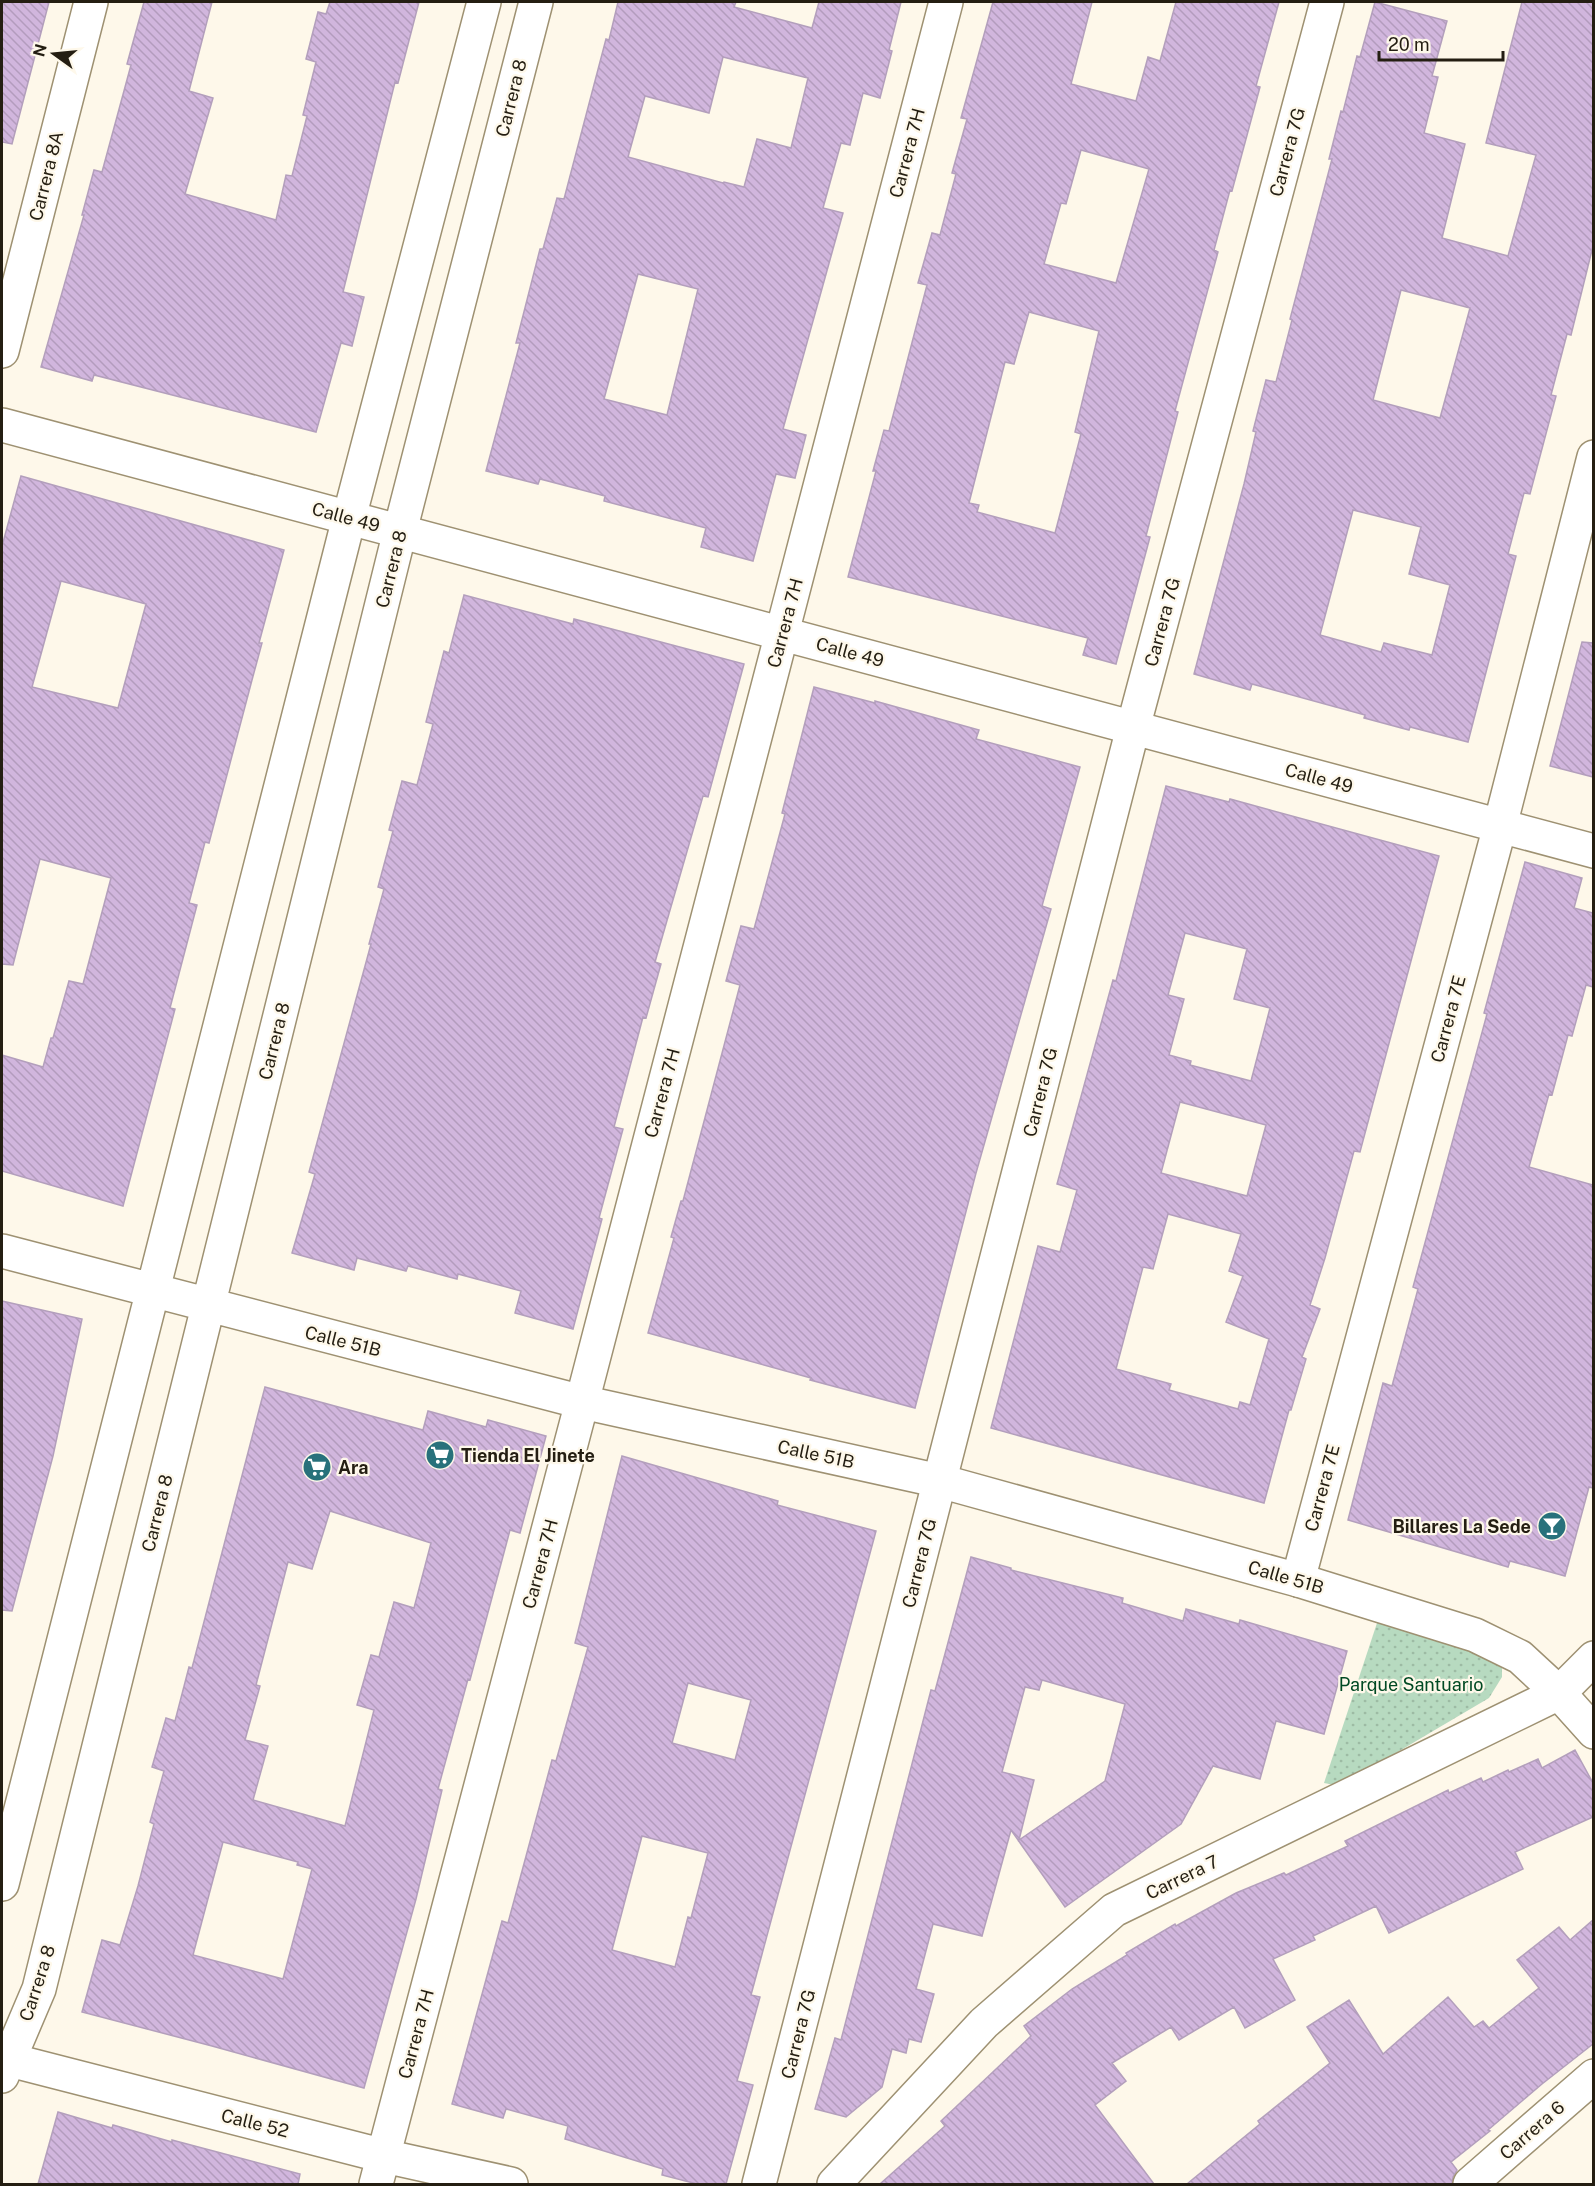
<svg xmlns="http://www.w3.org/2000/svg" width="1595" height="2186" font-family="'Public Sans',sans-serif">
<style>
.park{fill:url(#park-dots)}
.building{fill:url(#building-back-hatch);stroke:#b39fbc;stroke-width:1.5;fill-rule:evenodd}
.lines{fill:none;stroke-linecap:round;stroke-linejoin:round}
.street-casing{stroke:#9e9172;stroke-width:36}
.secondary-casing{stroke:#9e9172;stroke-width:36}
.street{stroke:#fff;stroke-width:33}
.secondary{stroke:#fff;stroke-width:33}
.labels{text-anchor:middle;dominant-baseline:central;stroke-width:4.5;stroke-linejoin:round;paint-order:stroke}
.street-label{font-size:18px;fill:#241e12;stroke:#fef8ea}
.poi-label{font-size:18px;font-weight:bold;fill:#241e12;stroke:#fef8ea;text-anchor:start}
.park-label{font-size:18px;fill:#004923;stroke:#fef8ea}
</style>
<defs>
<pattern id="park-dots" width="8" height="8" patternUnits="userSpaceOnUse" patternTransform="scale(1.5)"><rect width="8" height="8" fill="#b7dac0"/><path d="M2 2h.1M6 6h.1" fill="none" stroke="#9dbba4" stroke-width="1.8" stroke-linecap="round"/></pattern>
<pattern id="building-back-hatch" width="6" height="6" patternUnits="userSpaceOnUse" patternTransform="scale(1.5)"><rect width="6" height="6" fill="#d1b6dd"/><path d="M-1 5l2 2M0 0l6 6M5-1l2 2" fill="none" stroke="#b39cbd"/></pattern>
</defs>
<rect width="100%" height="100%" fill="#fef8ea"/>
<!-- park -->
<path class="park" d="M 1378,1620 L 1465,1647 L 1502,1668 L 1502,1677 L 1489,1698 L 1340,1786 L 1324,1783 Z"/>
<!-- building -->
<path class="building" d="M 2,2 L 49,2 L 12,144 L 2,142 Z
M 144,2 L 212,2 L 189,91 L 213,98 L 185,194 L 276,220 L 286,175 L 292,176 L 307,116 L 303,115 L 316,62 L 306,59 L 318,12 L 326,14 L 330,2 L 419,2 L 398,83 L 395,82 L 343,292 L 364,297 L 352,346 L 341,343 L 316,432 L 94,375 L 92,381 L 41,367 L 84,215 L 82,215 L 94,170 L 102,172 L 131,65 L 127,64 Z
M 618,2 L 736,2 L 734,7 L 812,28 L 819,2 L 901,2 L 889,50 L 892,51 L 880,98 L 863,93 L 850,145 L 841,143 L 823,208 L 843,213 L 783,429 L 806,435 L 795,478 L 776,474 L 753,561 L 701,547 L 706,528 L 604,501 L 605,496 L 540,479 L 538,484 L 486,471 L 520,343 L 516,343 L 540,249 L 543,249 L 557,198 L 564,199 L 606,39 L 609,40 ZM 723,57 L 808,78 L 791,148 L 757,139 L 744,187 L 724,182 L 723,183 L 628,157 L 645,96 L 709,113 ZM 638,274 L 698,289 L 667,415 L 604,399 Z
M 993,2 L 1092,2 L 1071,84 L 1136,101 L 1148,57 L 1160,61 L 1176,2 L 1279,2 L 1256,86 L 1260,87 L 1232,191 L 1230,190 L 1214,250 L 1218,252 L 1175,411 L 1178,412 L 1146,536 L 1150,537 L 1116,664 L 1083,655 L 1088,638 L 848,577 L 876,471 L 873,471 L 884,430 L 889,431 L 927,285 L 918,283 L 932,233 L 940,235 L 956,174 L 952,173 L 967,119 L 961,118 ZM 1081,150 L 1149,169 L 1116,283 L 1044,264 L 1061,203 L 1066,204 ZM 1029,312 L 1099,331 L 1075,432 L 1081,434 L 1055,533 L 977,512 L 979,505 L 969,503 L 1005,362 L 1014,364 Z
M 1375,2 L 1447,21 L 1432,76 L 1438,77 L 1424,133 L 1465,144 L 1442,238 L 1508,256 L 1536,155 L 1486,143 L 1522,2 L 1593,2 L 1593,246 L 1571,335 L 1567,334 L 1551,395 L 1556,396 L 1530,494 L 1524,493 L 1508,554 L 1516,556 L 1468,742 L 1410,727 L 1409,730 L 1364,718 L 1365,715 L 1252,684 L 1250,690 L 1194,674 L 1244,484 L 1256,432 L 1253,431 L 1266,380 L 1276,382 L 1292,320 L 1290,319 L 1332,159 L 1329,159 L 1341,111 L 1343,112 L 1357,56 L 1360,57 ZM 1401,290 L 1470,308 L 1440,418 L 1373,400 ZM 1353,510 L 1421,527 L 1409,574 L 1450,585 L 1432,655 L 1384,643 L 1381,652 L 1320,635 Z
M 21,476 L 284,550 L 259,643 L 262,643 L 252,680 L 209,843 L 205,842 L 189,903 L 197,905 L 170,1008 L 175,1009 L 123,1206 L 2,1171 L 2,1055 L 43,1067 L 51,1038 L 53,1038 L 69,981 L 83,984 L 111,878 L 40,859 L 13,965 L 2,964 L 2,546 ZM 61,581 L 146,604 L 118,708 L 32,687 Z
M 464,595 L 573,624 L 574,619 L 744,664 L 708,797 L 703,796 L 655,962 L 661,964 L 646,1018 L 643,1017 L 614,1127 L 623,1129 L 599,1218 L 602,1219 L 573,1329 L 515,1313 L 521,1291 L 458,1274 L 457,1279 L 408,1266 L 406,1271 L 357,1258 L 354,1270 L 292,1253 L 315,1174 L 309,1172 L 371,944 L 369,944 L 384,889 L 378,887 L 393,831 L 389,830 L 402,781 L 417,785 L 433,724 L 426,722 L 444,651 L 449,653 Z
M 1582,642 L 1593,643 L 1593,777 L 1550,766 Z
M 814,687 L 875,703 L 875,701 L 979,730 L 976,739 L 1080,767 L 1042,906 L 1051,909 L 976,1173 L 915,1408 L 810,1380 L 811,1378 L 648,1333 L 674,1238 L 671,1237 L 681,1201 L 683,1201 L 740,985 L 726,981 L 741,926 L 754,929 L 785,814 L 782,813 Z
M 1166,786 L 1229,802 L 1230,799 L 1439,856 L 1360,1152 L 1354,1151 L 1325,1258 L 1310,1305 L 1320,1309 L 1302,1357 L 1306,1359 L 1291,1410 L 1289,1410 L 1264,1503 L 991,1428 L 1038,1246 L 1060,1252 L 1077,1190 L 1057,1184 L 1113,980 L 1116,981 ZM 1185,933 L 1247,949 L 1234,999 L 1270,1008 L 1251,1081 L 1190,1065 L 1191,1061 L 1169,1055 L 1184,999 L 1168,995 ZM 1180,1102 L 1266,1125 L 1247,1196 L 1161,1173 ZM 1168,1214 L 1241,1234 L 1229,1271 L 1243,1276 L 1226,1322 L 1269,1339 L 1250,1405 L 1240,1402 L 1238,1409 L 1169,1390 L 1171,1384 L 1116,1369 L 1143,1267 L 1153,1269 Z
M 1525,862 L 1582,878 L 1574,908 L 1593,913 L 1593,987 L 1586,985 L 1572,1036 L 1568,1035 L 1552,1095 L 1549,1094 L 1529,1167 L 1593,1185 L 1593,1488 L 1589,1487 L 1565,1576 L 1510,1561 L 1508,1567 L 1348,1520 L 1383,1383 L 1392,1386 L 1418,1289 L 1413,1287 L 1487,1014 L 1484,1013 Z
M 2,1301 L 82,1319 L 53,1456 L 12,1611 L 2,1610 Z
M 265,1387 L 423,1430 L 428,1411 L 486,1427 L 488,1420 L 546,1436 L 520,1533 L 510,1530 L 470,1680 L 468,1679 L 438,1789 L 442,1790 L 416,1899 L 364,2088 L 212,2046 L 82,2012 L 102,1940 L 120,1945 L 138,1886 L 154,1824 L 150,1822 L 164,1771 L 152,1767 L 166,1718 L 175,1721 L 189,1667 L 192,1668 ZM 330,1511 L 431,1543 L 414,1608 L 394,1602 L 379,1657 L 371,1655 L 357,1705 L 374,1710 L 345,1826 L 253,1800 L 268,1746 L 245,1740 L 260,1686 L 256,1685 L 288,1562 L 312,1569 ZM 223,1842 L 298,1862 L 297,1865 L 312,1869 L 283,1979 L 193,1955 Z
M 622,1456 L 778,1501 L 777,1505 L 876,1531 L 751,1995 L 760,1997 L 737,2081 L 753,2085 L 726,2184 L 697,2184 L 662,2175 L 663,2169 L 565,2139 L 568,2126 L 506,2109 L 503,2118 L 452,2104 L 502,1921 L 508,1923 L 552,1760 L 556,1761 L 588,1647 L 575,1643 ZM 688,1683 L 751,1700 L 735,1760 L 672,1743 ZM 642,1836 L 708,1853 L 691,1918 L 688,1917 L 675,1967 L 612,1950 Z
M 971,1557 L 1011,1568 L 1011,1570 L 1123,1598 L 1122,1603 L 1183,1621 L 1186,1609 L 1239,1624 L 1240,1620 L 1347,1651 L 1324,1734 L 1276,1721 L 1260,1779 L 1213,1766 L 1181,1824 L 1065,1907 L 1011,1830 L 982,1936 L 933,1924 L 916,1989 L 934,1994 L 921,2042 L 909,2039 L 906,2053 L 892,2049 L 882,2087 L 846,2117 L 815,2109 L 835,2038 L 841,2040 L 931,1690 L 935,1691 ZM 1042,1680 L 1125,1704 L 1105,1781 L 1019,1840 L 1034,1780 L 1002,1772 L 1025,1687 L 1039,1690 Z
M 1575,1750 L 1593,1783 L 1593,1817 L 1515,1852 L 1523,1869 L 1389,1933 L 1376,1906 L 1313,1936 L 1315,1940 L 1273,1959 L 1295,2000 L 1245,2028 L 1234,2007 L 1179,2040 L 1171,2027 L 1112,2063 L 1126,2081 L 1095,2105 L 1154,2184 L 880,2184 L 945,2126 L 941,2121 L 1031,2036 L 1024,2026 L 1072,1989 L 1127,1955 L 1126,1953 L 1175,1924 L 1176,1926 L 1236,1893 L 1284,1873 L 1286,1875 L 1348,1846 L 1345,1841 L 1448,1790 L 1449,1793 L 1481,1778 L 1483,1782 L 1508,1770 L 1509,1772 L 1538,1759 L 1542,1768 Z
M 1593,1920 L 1593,2044 L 1542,2084 L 1488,2130 L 1490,2131 L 1451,2162 L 1457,2170 L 1453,2177 L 1452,2184 L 1187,2184 L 1260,2124 L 1258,2121 L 1330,2063 L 1307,2027 L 1349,2000 L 1383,2054 L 1448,1997 L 1474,2027 L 1483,2021 L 1489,2028 L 1539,1988 L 1517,1960 L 1559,1927 L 1570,1940 Z
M 58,2112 L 112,2128 L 113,2125 L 172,2142 L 172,2140 L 300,2174 L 298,2184 L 38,2184 Z"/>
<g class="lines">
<!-- street casing -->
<g class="street-casing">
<path id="street" d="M 2,351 L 91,2
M 2,425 L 1594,851
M 1298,1580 L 1500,826 L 1594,457
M 10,2060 L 384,2156 L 511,2184
M 376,2184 L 582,1402 L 946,2
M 759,2184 L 1133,728 L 1327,2
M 834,2184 L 984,2023 L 1114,1910 L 1559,1693 L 1594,1658
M 1470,2184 L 1594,2076"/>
</g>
<!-- secondary casing -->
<g class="secondary-casing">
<path id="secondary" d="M 2,1251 L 582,1402 L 940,1481 L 1298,1580 L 1475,1635 L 1520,1657 L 1559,1693 L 1594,1732
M 2,1884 L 349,518 L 484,2
M 2,2076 L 39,1989 L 400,531 L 536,2"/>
</g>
<!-- street -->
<use href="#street" class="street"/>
<!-- secondary -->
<use href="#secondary" class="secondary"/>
</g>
<!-- icons -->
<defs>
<g id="supermarket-disc" transform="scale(1.5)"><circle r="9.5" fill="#28717b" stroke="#fef8ea"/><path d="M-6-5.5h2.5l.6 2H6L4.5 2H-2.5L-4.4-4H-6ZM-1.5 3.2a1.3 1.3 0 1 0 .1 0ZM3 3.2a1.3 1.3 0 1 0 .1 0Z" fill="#fff"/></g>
<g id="bar-disc" transform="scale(1.5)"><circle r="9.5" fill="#28717b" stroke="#fef8ea"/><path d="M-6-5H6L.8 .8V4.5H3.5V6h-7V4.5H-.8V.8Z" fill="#fff"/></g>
</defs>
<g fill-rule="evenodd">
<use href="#supermarket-disc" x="440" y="1455"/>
<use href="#supermarket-disc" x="317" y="1467"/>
<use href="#bar-disc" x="1552" y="1526"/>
</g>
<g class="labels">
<!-- street labels -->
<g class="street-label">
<text transform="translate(511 98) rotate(-76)">Carrera 8</text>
<text transform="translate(1287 152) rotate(-75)">Carrera 7G</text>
<text transform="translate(907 153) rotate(-75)">Carrera 7H</text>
<text transform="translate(46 176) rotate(-76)">Carrera 8A</text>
<text transform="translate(346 517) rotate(15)">Calle 49</text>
<text transform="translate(391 569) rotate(-76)">Carrera 8</text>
<text transform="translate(1162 622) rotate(-75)">Carrera 7G</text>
<text transform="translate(785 623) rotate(-75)">Carrera 7H</text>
<text transform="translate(850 652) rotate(15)">Calle 49</text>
<text transform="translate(1319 778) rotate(15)">Calle 49</text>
<text transform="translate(1448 1019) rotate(-75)">Carrera 7E</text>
<text transform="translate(274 1041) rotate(-76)">Carrera 8</text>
<text transform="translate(1040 1092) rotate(-76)">Carrera 7G</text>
<text transform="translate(662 1093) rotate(-75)">Carrera 7H</text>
<text transform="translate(343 1341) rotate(14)">Calle 51B</text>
<text transform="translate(816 1454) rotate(12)">Calle 51B</text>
<text transform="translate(1322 1488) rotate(-75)">Carrera 7E</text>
<text transform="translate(157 1513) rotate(-76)">Carrera 8</text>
<text transform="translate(919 1563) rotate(-76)">Carrera 7G</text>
<text transform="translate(540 1564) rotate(-75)">Carrera 7H</text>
<text transform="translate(1286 1577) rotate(16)">Calle 51B</text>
<text transform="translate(1182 1877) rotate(-26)">Carrera 7</text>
<text transform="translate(37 1983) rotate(-72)">Carrera 8</text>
<text transform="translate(416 2034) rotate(-75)">Carrera 7H</text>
<text transform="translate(798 2034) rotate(-76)">Carrera 7G</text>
<text transform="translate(255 2123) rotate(14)">Calle 52</text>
<text transform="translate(1532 2130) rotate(-41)">Carrera 6</text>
</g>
<!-- poi labels -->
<g class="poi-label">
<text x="461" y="1455">Tienda El Jinete</text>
<text x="338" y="1467">Ara</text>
<text x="1531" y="1526" text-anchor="end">Billares La Sede</text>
</g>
<!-- park labels -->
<g class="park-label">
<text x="1411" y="1684">Parque Santuario</text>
</g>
</g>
<!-- border -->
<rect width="1595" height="2186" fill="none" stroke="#241e12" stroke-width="6"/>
<!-- north arrow -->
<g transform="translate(54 54) rotate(285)" stroke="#fef8ea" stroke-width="4.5" paint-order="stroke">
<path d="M0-4.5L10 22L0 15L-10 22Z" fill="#241e12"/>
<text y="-9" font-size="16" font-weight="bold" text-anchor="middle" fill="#241e12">N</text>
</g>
<!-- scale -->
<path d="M1379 51v9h124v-9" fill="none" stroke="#241e12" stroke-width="3"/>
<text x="1388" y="51" font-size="18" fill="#241e12" stroke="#fef8ea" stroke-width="4.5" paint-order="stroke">20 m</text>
</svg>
